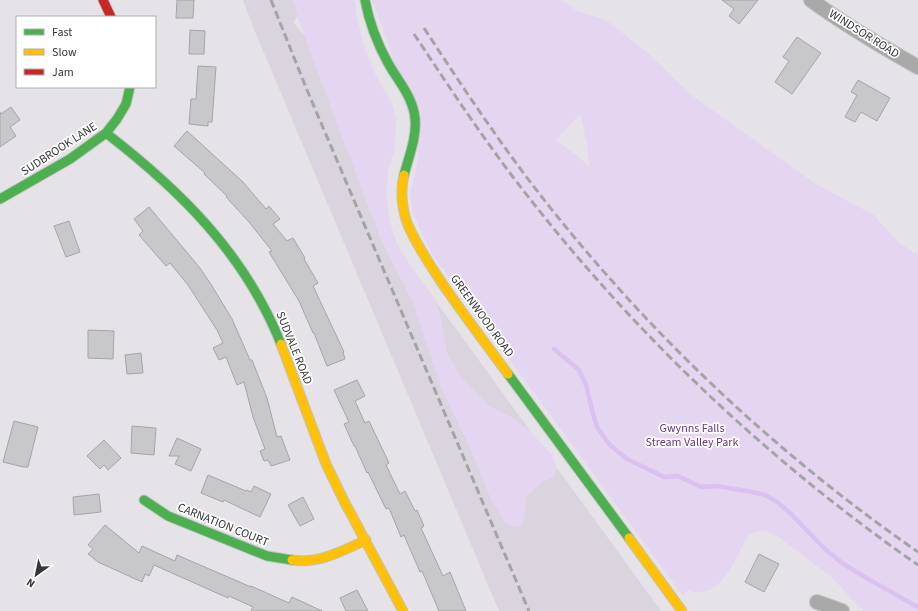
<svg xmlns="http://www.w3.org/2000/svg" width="918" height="611" font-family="'Source Sans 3',sans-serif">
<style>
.built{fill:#d9d4dd}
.green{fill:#e4d6f1;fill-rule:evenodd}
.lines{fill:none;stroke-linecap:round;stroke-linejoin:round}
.stream{stroke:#dac1f0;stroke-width:4.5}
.building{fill:#c8c8ca;stroke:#a6a4a7}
.street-casing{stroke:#c2c1c3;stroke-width:16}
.fast-casing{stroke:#c2c1c3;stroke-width:11}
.slow-casing{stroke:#c2c1c3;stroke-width:11}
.jam-casing{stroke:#c2c1c3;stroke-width:11}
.street{stroke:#aaa9aa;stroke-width:14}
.fast{stroke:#4caf50;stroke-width:9}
.slow{stroke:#ffc107;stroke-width:9}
.jam{stroke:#c62828;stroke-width:9}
.rail{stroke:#a4a4a5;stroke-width:3;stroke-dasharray:8 4;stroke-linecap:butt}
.labels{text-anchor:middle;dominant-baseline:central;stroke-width:3.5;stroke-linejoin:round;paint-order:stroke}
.street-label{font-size:12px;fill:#363537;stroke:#fff}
.park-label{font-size:12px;fill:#653985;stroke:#fff}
</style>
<rect width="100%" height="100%" fill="#e5e3e7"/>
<!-- built -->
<path class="built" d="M 243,0 L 307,0 L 308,3 L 293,22 L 395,147 L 388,170 L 386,193 L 389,220 L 397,244 L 411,267 L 661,611 L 499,611 L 254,29 Z"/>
<!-- green -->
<path class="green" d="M 292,0 L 355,0 L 356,13 L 364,47 L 376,76 L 392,103 L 396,119 L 395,147 L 388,170 L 386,193 L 389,220 L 397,244 L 411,267 L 437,302 L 448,356 L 461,376 L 489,406 L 508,415 L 532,433 L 552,455 L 557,468 L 554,476 L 540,484 L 526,497 L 525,515 L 523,525 L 515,527 L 506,524 L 492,502 L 471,450 L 442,390 L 413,303 L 381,240 L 309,49 Z
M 372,0 L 561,0 L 566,4 L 568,4 L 577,11 L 606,20 L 648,53 L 690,94 L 816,184 L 874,215 L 897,241 L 913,252 L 918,253 L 918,611 L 863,611 L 831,577 L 777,536 L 763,530 L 749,534 C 738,553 724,594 698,592 C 694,592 692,592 689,589 L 683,596 L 432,254 L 413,214 L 410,195 L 419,154 L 389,46 ZM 580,114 L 587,144 L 589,167 L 579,157 L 556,140 Z"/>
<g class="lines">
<!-- stream -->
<path class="stream" d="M 554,349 L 579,370 L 586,385 L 593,414 L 597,427 L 609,444 L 627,459 L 664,477 L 678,476 L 701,487 L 717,486 L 752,492 L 765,495 L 776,501 L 790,513 L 826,550 L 842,563 L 863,576 L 918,607"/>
</g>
<!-- building -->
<path class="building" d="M 177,0 L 194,0 L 193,18 L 176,18 Z
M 722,0 L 758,0 L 739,24 L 729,16 L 734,9 Z
M 190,30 L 205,31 L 204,54 L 189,54 Z
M 797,37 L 821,53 L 792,94 L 775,82 L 789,61 L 783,57 Z
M 198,66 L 216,67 L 212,122 L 208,122 L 208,126 L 189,124 L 191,99 L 196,99 Z
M 858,80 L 890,98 L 877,121 L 861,112 L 855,122 L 845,117 L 857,95 L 851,92 Z
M 11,107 L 20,120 L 10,127 L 16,136 L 0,147 L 0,112 L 1,114 Z
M 187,131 L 243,182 L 266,209 L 269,206 L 280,219 L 273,224 L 287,241 L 293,238 L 305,258 L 304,259 L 318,283 L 313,286 L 344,352 L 343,352 L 345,359 L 327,366 L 314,333 L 313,333 L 299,301 L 269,252 L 272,251 L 249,222 L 226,197 L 227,196 L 204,174 L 205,173 L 174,146 Z
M 149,207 L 200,268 L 212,286 L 232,319 L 250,360 L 252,360 L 267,398 L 277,437 L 281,436 L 290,460 L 271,466 L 268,460 L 264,461 L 260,451 L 265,449 L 253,417 L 244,382 L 237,385 L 226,357 L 219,360 L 213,348 L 223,343 L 217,330 L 188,285 L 170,263 L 166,266 L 139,235 L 143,231 L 134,219 Z
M 69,221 L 80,252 L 66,257 L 54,226 Z
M 88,330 L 114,331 L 113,359 L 88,358 Z
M 141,353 L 143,373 L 127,374 L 125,355 Z
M 357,380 L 365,396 L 355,401 L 365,423 L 369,421 L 389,463 L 386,465 L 400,494 L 405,491 L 415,511 L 417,510 L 424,526 L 421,528 L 443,576 L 450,572 L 466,611 L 439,611 L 422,571 L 420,572 L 404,535 L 401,537 L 389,508 L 386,509 L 368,472 L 367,473 L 355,446 L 354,446 L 344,424 L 349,422 L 334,390 Z
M 14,421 L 38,427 L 28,467 L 23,467 L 3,462 Z
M 132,426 L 156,428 L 154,455 L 131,453 Z
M 177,438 L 201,449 L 191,471 L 175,464 L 179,456 L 169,456 Z
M 104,440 L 121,458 L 108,470 L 104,465 L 100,469 L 87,456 Z
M 208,475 L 246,491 L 247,490 L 251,492 L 254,486 L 271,494 L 260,517 L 224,500 L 223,502 L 201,493 Z
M 99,494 L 101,512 L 74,515 L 73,497 Z
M 303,497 L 314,519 L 300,526 L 288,505 Z
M 105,525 L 139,553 L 142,546 L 175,561 L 177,555 L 251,587 L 251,586 L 289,603 L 292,597 L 322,611 L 251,611 L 253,607 L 229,596 L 228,598 L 154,565 L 149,576 L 145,574 L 142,582 L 98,562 L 88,554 L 93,549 L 88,545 Z
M 759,554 L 779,564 L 764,592 L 745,582 Z
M 357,590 L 368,611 L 346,611 L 340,598 Z"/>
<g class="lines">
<!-- street casing -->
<g class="street-casing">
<path id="street" d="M 811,0 C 845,25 881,46 918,67
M 817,602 L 842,611"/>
</g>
<!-- fast casing -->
<g class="fast-casing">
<path id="fast" d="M 365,0 C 369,22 377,43 388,63 C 398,81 413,97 415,118 C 417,137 409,156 404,175
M 106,133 C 181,191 245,254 281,344
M 0,199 L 70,159 L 106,133 L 117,119 L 126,104 L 130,87
M 508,374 L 629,538
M 144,500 L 168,516 L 267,556 L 292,560"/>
</g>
<!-- slow casing -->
<g class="slow-casing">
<path id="slow" d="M 404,175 C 400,191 402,210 408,225 C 417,246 430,265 442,283 C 463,314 486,344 508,374
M 281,344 L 326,464 L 344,501 L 403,611
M 629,538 L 682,611
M 292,560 C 319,564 342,551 366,540"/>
</g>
<!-- jam casing -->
<g class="jam-casing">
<path id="jam" d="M 103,0 L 111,17"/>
</g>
<!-- street -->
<use href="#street" class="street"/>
<!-- fast -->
<use href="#fast" class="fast"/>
<!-- slow -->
<use href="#slow" class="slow"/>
<!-- jam -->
<use href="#jam" class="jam"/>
<!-- rail -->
<path class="rail" d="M 271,0 L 307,90 L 529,611
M 424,28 C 467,94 511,160 561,221 C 664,348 784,459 918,552
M 414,34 C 446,82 478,131 513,177 C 626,326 764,458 918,565"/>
</g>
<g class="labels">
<!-- street labels -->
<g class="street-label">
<text transform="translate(864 34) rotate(32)">WINDSOR ROAD</text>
<text transform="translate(59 149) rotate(-33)">SUDBROOK LANE</text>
<text transform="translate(482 316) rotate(54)">GREENWOOD ROAD</text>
<text transform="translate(294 348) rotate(68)">SUDVALE ROAD</text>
<text transform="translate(223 525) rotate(22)">CARNATION COURT</text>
</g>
<!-- park labels -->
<g class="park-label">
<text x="692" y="428">Gwynns Falls<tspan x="692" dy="14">Stream Valley Park</tspan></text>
</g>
</g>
<!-- legend -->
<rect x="16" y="16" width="140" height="72" fill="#ffffff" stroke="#afaeaf"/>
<rect x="24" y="29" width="20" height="6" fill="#4caf50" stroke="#afaeaf"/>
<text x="52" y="36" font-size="12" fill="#363537">Fast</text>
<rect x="24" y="49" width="20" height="6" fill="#ffc107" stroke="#afaeaf"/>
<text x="52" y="56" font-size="12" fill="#363537">Slow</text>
<rect x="24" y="69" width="20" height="6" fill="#c62828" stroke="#afaeaf"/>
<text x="52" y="76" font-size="12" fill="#363537">Jam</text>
<!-- north arrow -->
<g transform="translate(36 575) rotate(213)" stroke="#ffffff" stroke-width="3" paint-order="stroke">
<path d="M0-3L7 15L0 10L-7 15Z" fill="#363537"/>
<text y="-6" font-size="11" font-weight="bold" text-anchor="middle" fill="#363537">N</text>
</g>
</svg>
